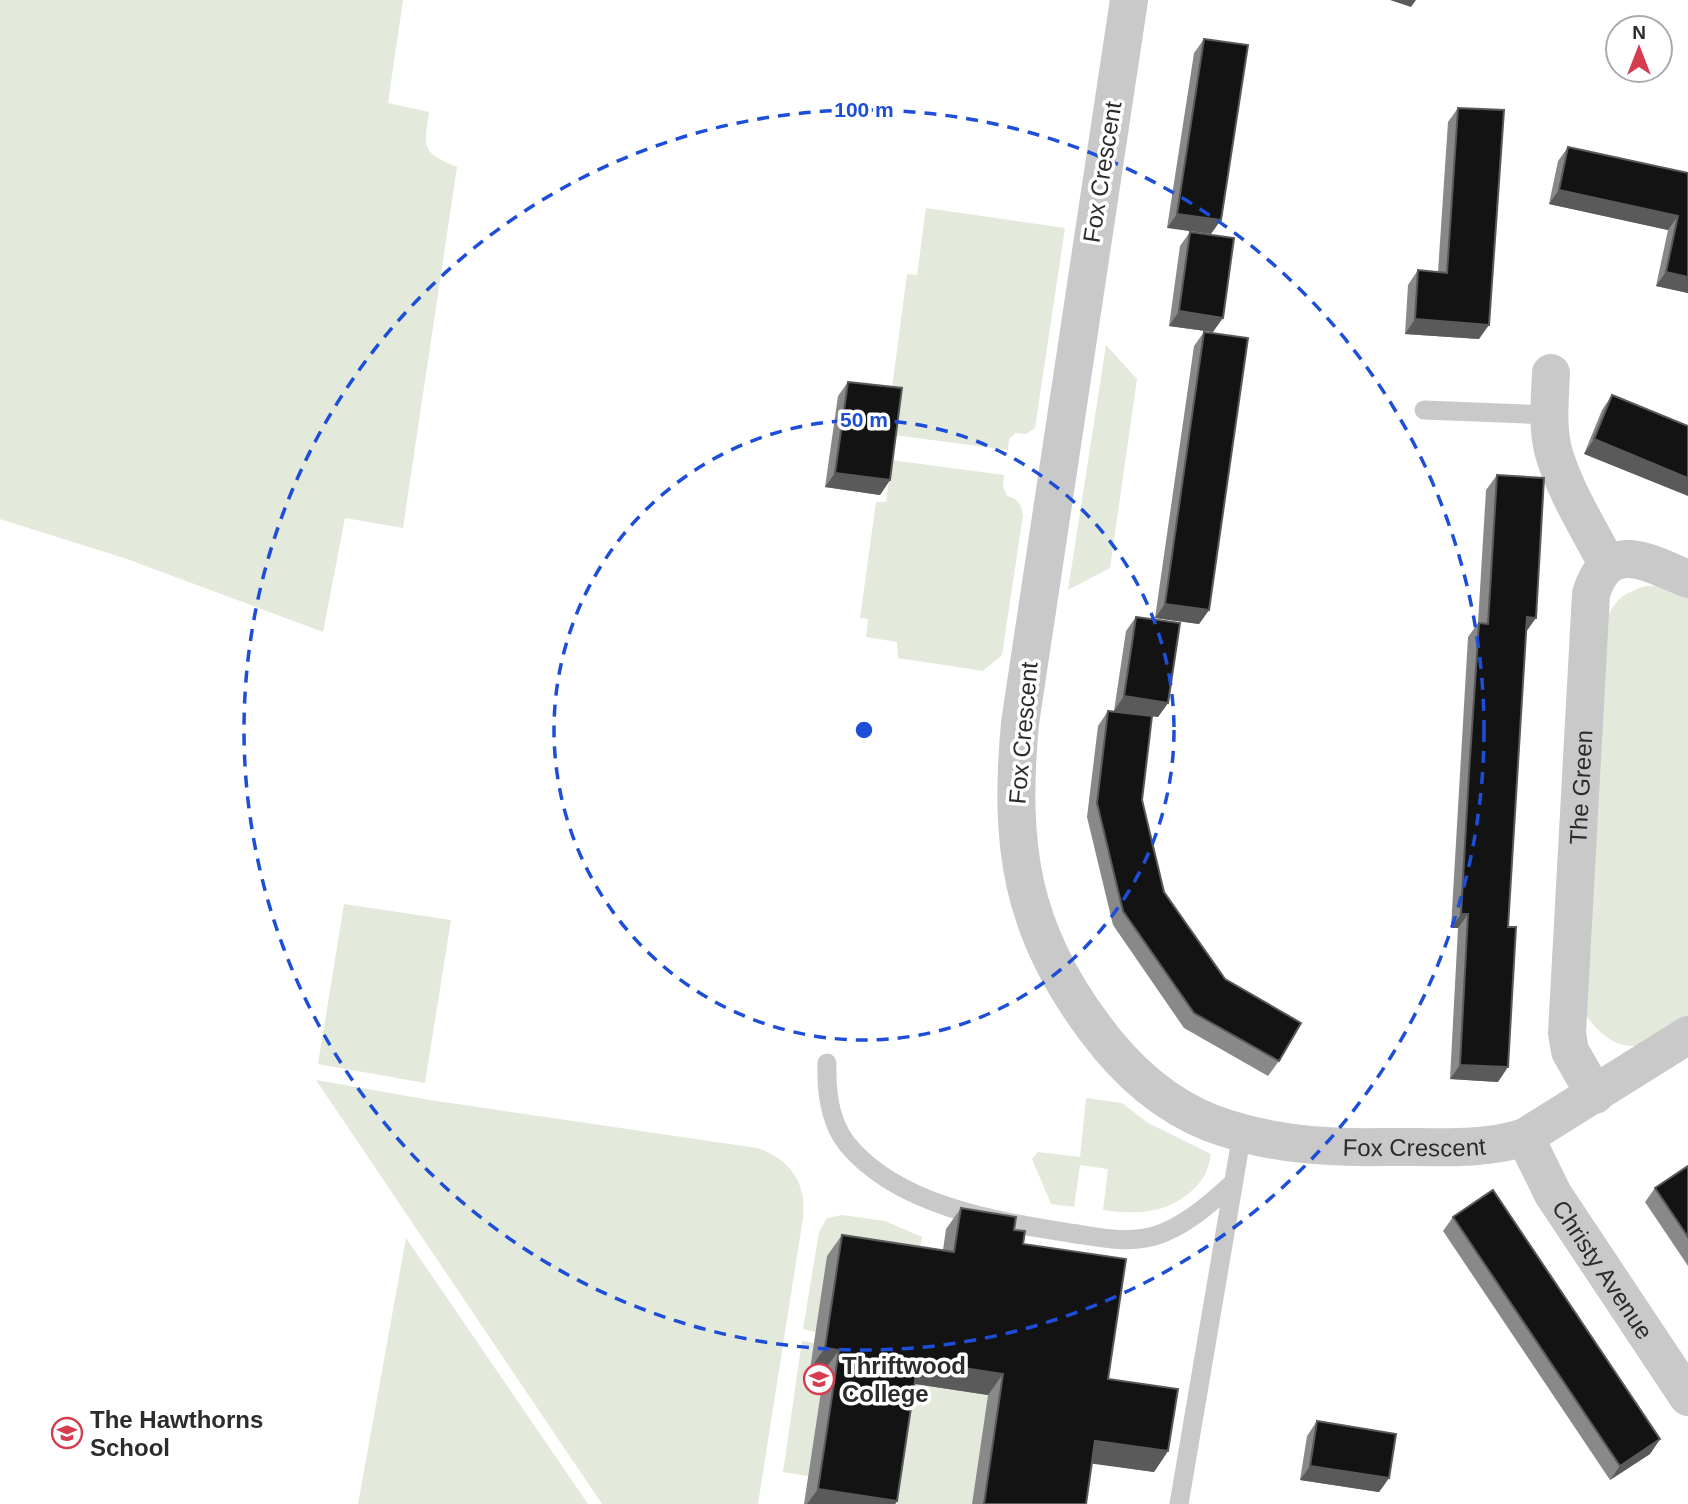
<svg xmlns="http://www.w3.org/2000/svg" width="1688" height="1504" font-family="Arial,sans-serif">
<style>
.green{fill:#e3e9db}
.lines{fill:none;stroke-linecap:round;stroke-linejoin:round}
.service{stroke:#c9c9c9;stroke-width:19}
.minor{stroke:#c9c9c9;stroke-width:38}
.wall{fill:#898989}
.shaded-wall{fill:#5a5a5a}
.building{fill:#131313;stroke:#5a5a5a;stroke-width:2}
.ring{fill:none;stroke:#1d4ed8;stroke-width:3.5;stroke-dasharray:12 9}
.labels{text-anchor:middle;dominant-baseline:central;stroke-width:7;stroke-linejoin:round;paint-order:stroke}
.street-label{font-size:24px;fill:#2c2c2c;stroke:#fff}
.poi-label{font-size:24px;font-weight:bold;fill:#2c2c2c;stroke:#fff;text-anchor:start}
.centre{fill:#1d4ed8;stroke:#fff;stroke-width:3.5}
.ring-label{font-size:21px;text-anchor:middle;font-weight:bold;fill:#1d4ed8;stroke:#fff;stroke-width:7;stroke-linejoin:round;paint-order:stroke}
</style>
<rect width="100%" height="100%" fill="#fff"/>
<!-- green -->
<path class="green" d="M 0,0 L 403,0 L 388,103 L 429,112 C 424,149 421,152 457,167 L 403,528 L 345,518 L 323,632 L 127,559 L 0,519 Z
M 926,208 L 1065,228 L 1035,428 L 1026,434 L 1016,433 L 1009,439 L 1008,450 L 894,435 L 891,396 L 907,274 L 917,275 Z
M 1106,345 L 1137,379 L 1110,568 L 1068,590 Z
M 891,460 L 1004,475 L 1003,486 L 1007,496 C 1018,498 1021,504 1023,515 L 1002,655 L 983,671 L 898,658 L 897,642 L 866,637 L 868,619 L 860,618 L 876,502 L 886,502 Z
M 1646,586 L 1669,586 L 1688,595 L 1688,1016 C 1676,1023 1652,1041 1640,1045 C 1615,1051 1593,1028 1582,1009 L 1607,619 C 1616,598 1624,593 1646,586 Z
M 344,904 L 451,920 L 425,1083 L 318,1064 Z
M 316,1080 L 430,1100 L 757,1148 C 790,1159 807,1183 803,1218 L 758,1504 L 602,1504 Z
M 1086,1098 L 1122,1103 L 1148,1123 L 1211,1154 C 1208,1173 1202,1183 1187,1195 C 1160,1215 1135,1214 1103,1210 L 1108,1169 L 1080,1165 L 1074,1207 L 1051,1204 L 1032,1159 L 1038,1152 L 1080,1157 Z
M 842,1215 L 885,1221 L 922,1237 L 916,1269 L 816,1332 L 803,1329 L 819,1232 L 827,1218 Z
M 406,1238 L 588,1504 L 358,1504 Z
M 802,1341 L 814,1343 L 810,1369 L 824,1371 L 808,1476 L 783,1472 Z
M 903,1382 L 988,1395 L 972,1504 L 885,1504 Z"/>
<g class="lines">
<!-- service -->
<path class="service" d="M 1424,410 L 1549,415
M 827,1063 C 826,1091 829,1121 847,1144 C 898,1206 995,1221 1070,1233 C 1098,1237 1126,1244 1154,1236 C 1183,1228 1211,1203 1233,1183
M 1179,1504 L 1242,1133"/>
<!-- minor -->
<g class="minor">
<path id="s1" d="M 1129,0 L 1020,723 C 1009,844 1020,928 1094,1027 C 1124,1068 1163,1104 1211,1123 C 1267,1144 1324,1148 1383,1147 C 1429,1146 1480,1152 1525,1137 L 1688,1035"/>
<path d="M 1551,373 C 1550,398 1547,425 1553,450 C 1564,490 1588,527 1607,564"/>
<path id="s2" d="M 1595,1095 L 1570,1051 L 1567,1033 L 1591,594 C 1608,537 1649,563 1688,579"/>
<path id="s3" d="M 1525,1137 L 1553,1194 L 1688,1397"/>
</g>
</g>
<!-- wall -->
<path class="wall" d="M 1204,39 L 1221,220 L 1167,228 L 1194,53 Z
M 1458,108 L 1479,339 L 1405,334 L 1408,285 L 1418,270 L 1438,272 L 1448,122 Z
M 1568,147 L 1688,173 L 1688,293 L 1656,286 L 1668,230 L 1549,204 L 1558,161 Z
M 1190,232 L 1213,332 L 1169,326 L 1180,246 Z
M 1204,332 L 1209,610 L 1199,624 L 1155,618 L 1194,346 Z
M 848,382 L 890,480 L 880,495 L 825,487 L 838,396 Z
M 1612,395 L 1688,426 L 1584,454 L 1602,410 Z
M 1497,475 L 1526,632 L 1498,1082 L 1450,1079 L 1458,928 L 1451,928 L 1468,637 L 1478,623 L 1486,490 Z
M 1136,617 L 1168,703 L 1158,717 L 1152,716 L 1142,800 L 1164,892 L 1279,1061 L 1268,1076 L 1184,1028 L 1113,925 L 1087,817 L 1098,726 L 1108,711 L 1137,714 L 1114,711 L 1126,631 Z
M 1688,1166 L 1688,1266 L 1645,1202 L 1655,1188 Z
M 961,1208 L 1014,1230 L 1108,1379 L 1168,1451 L 1154,1472 L 1092,1463 L 1086,1504 L 972,1504 L 988,1395 L 914,1384 L 897,1501 L 895,1504 L 804,1504 L 824,1371 L 810,1369 L 827,1256 L 842,1235 L 943,1250 L 946,1229 Z
M 1453,1217 L 1660,1439 L 1650,1454 L 1610,1480 L 1443,1231 Z
M 1317,1421 L 1389,1478 L 1379,1492 L 1300,1480 L 1307,1436 Z"/>
<!-- shaded-wall -->
<path class="shaded-wall" d="M 1390,0 L 1416,0 L 1411,7 Z
M 1559,190 L 1678,216 L 1668,230 L 1549,204 Z
M 1177,214 L 1221,220 L 1211,234 L 1167,228 Z
M 1666,272 L 1688,277 L 1688,293 L 1656,286 Z
M 1179,311 L 1223,318 L 1213,332 L 1169,326 Z
M 1415,319 L 1489,325 L 1479,339 L 1405,334 Z
M 1594,439 L 1688,478 L 1688,496 L 1584,454 Z
M 835,473 L 890,480 L 880,495 L 825,487 Z
M 1165,604 L 1209,610 L 1199,624 L 1155,618 Z
M 1527,617 L 1536,618 L 1526,632 Z
M 1124,696 L 1168,703 L 1158,717 L 1114,711 Z
M 1461,914 L 1468,914 L 1458,928 L 1451,928 Z
M 1460,1065 L 1508,1067 L 1498,1082 L 1450,1079 Z
M 825,1348 L 839,1350 L 824,1371 L 810,1369 Z
M 918,1361 L 1003,1374 L 988,1395 L 903,1382 Z
M 1660,1439 L 1650,1454 L 1610,1480 L 1620,1466 Z
M 1095,1441 L 1168,1451 L 1154,1472 L 1080,1462 Z
M 1310,1466 L 1389,1478 L 1379,1492 L 1300,1480 Z
M 818,1489 L 897,1501 L 895,1504 L 807,1504 Z"/>
<!-- building -->
<path class="building" d="M 1204,39 L 1248,45 L 1221,220 L 1177,214 Z
M 1458,108 L 1504,110 L 1489,325 L 1415,319 L 1418,270 L 1447,273 Z
M 1568,147 L 1688,173 L 1688,277 L 1666,272 L 1678,216 L 1559,190 Z
M 1190,232 L 1234,238 L 1223,318 L 1179,311 Z
M 1204,332 L 1248,338 L 1209,610 L 1165,604 Z
M 848,382 L 902,388 L 890,480 L 835,473 Z
M 1612,395 L 1688,426 L 1688,478 L 1594,439 Z
M 1497,475 L 1544,478 L 1536,618 L 1527,617 L 1508,927 L 1516,927 L 1508,1067 L 1460,1065 L 1468,914 L 1461,914 L 1469,773 L 1479,623 L 1488,624 Z
M 1136,617 L 1180,623 L 1168,703 L 1124,696 Z
M 1108,711 L 1152,716 L 1142,800 L 1164,892 L 1225,979 L 1301,1023 L 1279,1061 L 1194,1013 L 1123,911 L 1097,803 Z
M 1688,1166 L 1688,1237 L 1655,1188 Z
M 1493,1190 L 1660,1439 L 1620,1466 L 1453,1217 Z
M 961,1208 L 1016,1217 L 1014,1230 L 1025,1231 L 1023,1244 L 1126,1259 L 1108,1379 L 1178,1389 L 1168,1451 L 1095,1441 L 1086,1504 L 984,1504 L 1003,1374 L 918,1361 L 897,1501 L 818,1489 L 839,1350 L 825,1348 L 842,1235 L 954,1252 Z
M 1317,1421 L 1396,1434 L 1389,1478 L 1310,1466 Z"/>
<!-- distance rings -->
<g class="ring">
<circle cx="864" cy="730" r="310"/>
<circle cx="864" cy="730" r="620"/>
</g>
<!-- icons -->
<defs>
<g id="school-ring" transform="scale(1.575)"><circle r="9.5" fill="#fff" stroke="#d53c4f" stroke-width="1.5"/><path d="M0-5L7-2L0 1L-7-2ZM-4 1L0 2.5L4 1V4Q0 6-4 4Z" fill="#d53c4f"/></g>
</defs>
<g fill-rule="evenodd">
<use href="#school-ring" x="819" y="1379"/>
<use href="#school-ring" x="67" y="1433"/>
</g>
<g class="labels">
<!-- street labels -->
<g class="street-label">
<text transform="translate(1102 172) rotate(-81)">Fox Crescent</text>
<text transform="translate(1023 733) rotate(-85)">Fox Crescent</text>
<text stroke="none"><textPath href="#s2" startOffset="315">The Green</textPath></text>
<text stroke="none"><textPath href="#s1" startOffset="1412">Fox Crescent</textPath></text>
<text stroke="none"><textPath href="#s3" startOffset="154">Christy Avenue</textPath></text>
</g>
<!-- poi labels -->
<g class="poi-label">
<text x="842" y="1365">Thriftwood<tspan x="842" dy="28">College</tspan></text>
<text x="90" y="1419">The Hawthorns<tspan x="90" dy="28">School</tspan></text>
</g>
</g>
<circle cx="864" cy="730" r="10" class="centre"/>
<g class="ring-label">
<text x="864" y="117">100 m</text>
<text x="864" y="427">50 m</text>
</g>
<!-- north arrow -->
<g transform="translate(1639 49)"><circle r="33" fill="#ffffff" stroke="#ababab" stroke-width="2"/>
<path d="M0-5L12 26L0 18L-12 26Z" fill="#d53c4f"/>
<text y="-10" font-size="19" font-weight="bold" text-anchor="middle" fill="#2c2c2c">N</text>
</g>
</svg>
